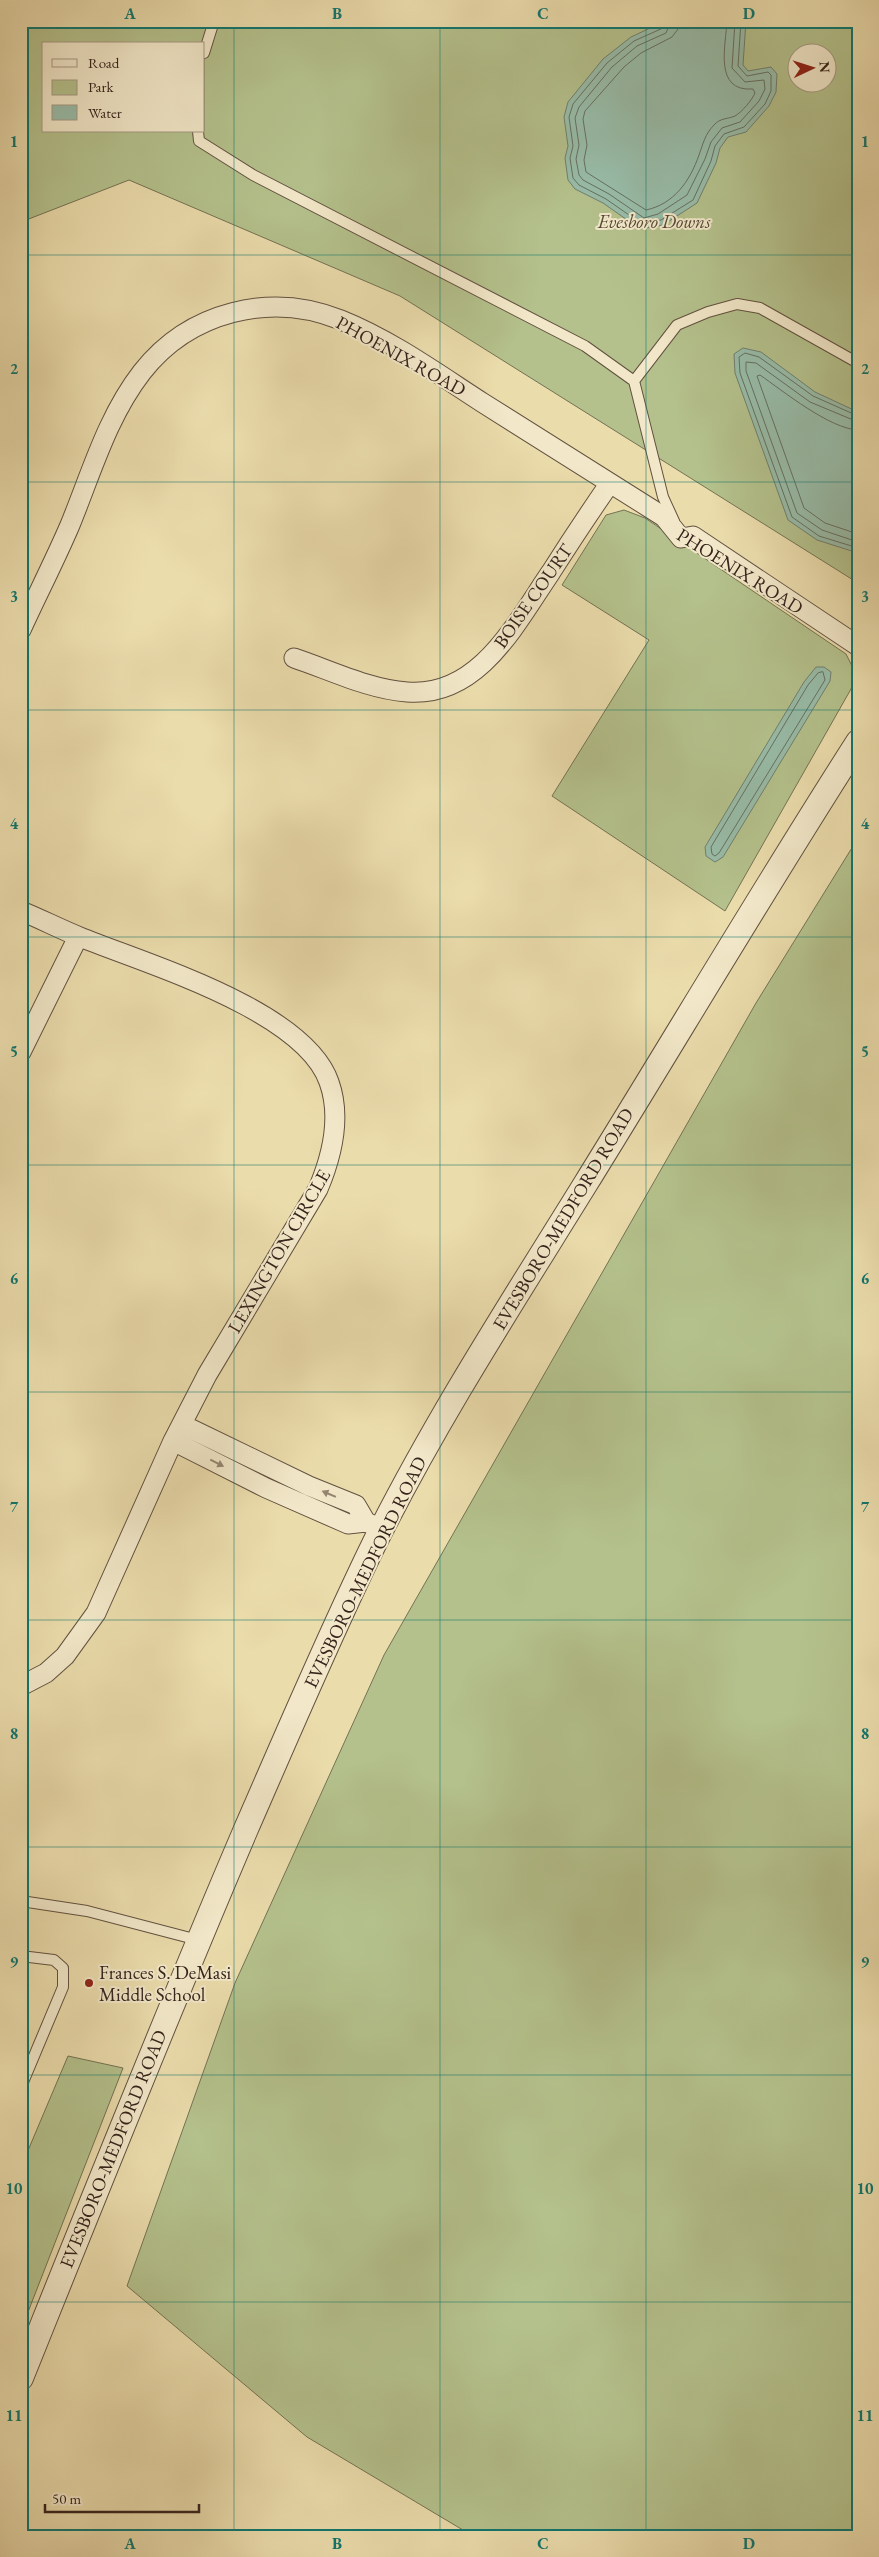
<svg xmlns="http://www.w3.org/2000/svg" width="879" height="2557" font-family="'EB Garamond',serif">
<style>
.green{fill:#b4c18c;stroke:#747254;fill-rule:evenodd}
.water{fill:#98bca8;stroke:#707f70}
.lines{fill:none;stroke-linecap:round;stroke-linejoin:round}
.shore{stroke:#667062;stroke-width:1}
.service-casing{stroke:#625140;stroke-width:12}
.minor-casing{stroke:#625140;stroke-width:21}
.tertiary-casing{stroke:#625140;stroke-width:26}
.service{stroke:#f2e8c9;stroke-width:10}
.minor{stroke:#f2e8c9;stroke-width:19}
.tertiary{stroke:#f2e8c9;stroke-width:24}
.oneway{fill:#948672}
.grid{fill:none;stroke:#0f766e;stroke-width:1;stroke-opacity:0.55}
.poi-dot{fill:#8f2418;stroke:#f2e8c9;stroke-width:2}
.labels{text-anchor:middle;dominant-baseline:central;stroke-width:4;stroke-linejoin:round;paint-order:stroke}
.park-label{font-size:19px;font-style:italic;fill:#554a38;stroke:#f2e8c9}
.street-label{font-size:19px;fill:#35231c;stroke:#f2e8c9}
.poi-label{font-size:19px;fill:#35231c;stroke:#f2e8c9;text-anchor:start}
.neatline{fill:none;stroke:#0f766e;stroke-width:2}
.grid-label{font-size:16px;text-anchor:middle;font-weight:bold;fill:#0f766e}
</style>
<rect width="100%" height="100%" fill="#ebdcac"/>
<filter id="stains"><feTurbulence type="fractalNoise" baseFrequency=".004" numOctaves="4"/><feColorMatrix values="0 0 0 0 .2 0 0 0 0 .09 0 0 0 0 .02 0 0 0 .5 -.17"/></filter>
<radialGradient id="worn" r=".72"><stop offset=".6" stop-color="#630" stop-opacity="0"/><stop offset="1" stop-color="#630" stop-opacity=".3"/></radialGradient>
<!-- green -->
<path class="green" d="M 21,21 L 858,21 L 858,583 L 400,296 L 129,180 L 21,222 ZM 44,44 L 204,44 L 204,131 L 44,131 ZM 796,52 L 826,52 L 826,82 L 796,82 Z
M 624,510 L 645,518 L 846,654 L 856,674 L 851,689 L 725,911 L 552,796 L 649,640 L 562,585 L 606,515 Z
M 858,838 L 858,2536 L 473,2536 L 307,2437 L 127,2286 L 235,1983 L 384,1655 L 756,1003 Z
M 68,2056 L 123,2068 L 21,2330 L 21,2167 Z"/>
<!-- water -->
<path class="water" d="M 665,21 L 746,21 L 743,65 L 748,71 L 771,67 L 777,74 L 776,92 L 769,106 L 746,132 L 728,137 L 720,148 L 716,163 L 697,203 L 663,225 L 640,229 L 603,203 L 575,189 L 568,180 L 565,158 L 568,146 L 564,117 L 568,102 L 603,59 L 631,37 Z
M 743,348 L 761,352 L 815,392 L 858,412 L 858,553 L 817,540 L 788,520 L 735,373 L 734,354 Z
M 816,667 L 824,667 L 831,672 L 830,681 L 723,857 L 715,862 L 706,856 L 705,847 L 804,682 Z"/>
<g class="lines">
<!-- shore -->
<path class="shore" d="M 665,21 L 663,28 L 634,41 L 607,63 L 573,104 L 569,117 L 573,146 L 570,158 L 573,178 L 579,185 L 606,199 L 642,224 L 661,220 L 693,200 L 711,161 L 715,146 L 724,134 L 744,127 L 765,104 L 771,91 L 771,75 L 768,72 L 747,76 L 738,66 L 741,21
M 671,21 L 666,33 L 637,46 L 612,67 L 579,107 L 575,118 L 579,145 L 576,159 L 579,175 L 583,180 L 609,194 L 644,218 L 658,214 L 687,195 L 705,159 L 711,142 L 722,128 L 740,122 L 759,101 L 765,89 L 764,80 L 745,82 L 732,68 L 735,21
M 679,21 L 678,29 L 672,37 L 641,53 L 624,67 L 585,111 L 583,119 L 587,145 L 584,160 L 586,172 L 646,210 C 674,204 690,181 699,155 C 703,144 705,134 714,125 C 720,118 728,119 735,116 C 742,112 752,100 755,93 L 753,89 C 713,92 726,45 727,21
M 858,416 L 813,396 L 759,357 L 745,353 L 739,357 L 740,373 L 792,517 L 819,536 L 858,548
M 858,422 L 810,402 L 756,363 L 746,362 L 746,371 L 797,513 L 822,530 L 858,542
M 858,430 C 830,429 783,391 760,375 L 757,376 L 804,508 L 825,523 L 858,534
M 823,672 L 825,680 L 719,853 L 715,856 L 712,854 L 711,847 L 808,685 L 818,673 Z"/>
<!-- service casing -->
<g class="service-casing">
<path id="service" d="M 204,53 L 214,21
M 198,131 L 199,141 L 253,175 L 585,346 L 634,381 L 663,497 L 674,521
M 634,381 L 677,325 L 708,312 L 737,304 L 760,308 L 858,363
M 21,1901 L 87,1911 L 198,1940
M 21,1956 L 54,1960 L 63,1968 L 63,1987 L 21,2087"/>
</g>
<!-- minor casing -->
<g class="minor-casing">
<path id="minor" d="M 21,630 C 37,595 55,560 70,525 C 91,474 107,417 142,372 C 189,312 270,291 341,320 C 391,340 438,374 483,403 C 543,441 603,479 664,517 L 681,538 L 693,536 L 858,646
M 294,658 C 330,670 368,689 407,692 C 479,698 516,623 551,572 C 570,542 590,512 610,483
M 21,911 C 41,919 60,929 80,937 C 146,964 304,1010 329,1082 C 342,1118 332,1156 318,1189 L 207,1375 L 173,1441 L 96,1613 L 65,1656 L 46,1673 L 21,1686
M 21,1052 L 78,937
M 183,1425 L 309,1486 L 356,1505 L 366,1522 L 382,1529
M 173,1441 L 266,1488 L 348,1524 L 366,1522"/>
</g>
<!-- tertiary casing -->
<g class="tertiary-casing">
<path id="tertiary" d="M 21,2378 C 95,2194 168,2011 246,1829 C 288,1733 329,1636 375,1542 C 437,1418 513,1301 586,1183 C 677,1036 765,887 858,742"/>
</g>
<!-- service -->
<use href="#service" class="service"/>
<!-- minor -->
<use href="#minor" class="minor"/>
<!-- tertiary -->
<use href="#tertiary" class="tertiary"/>
</g>
<!-- one-way arrows -->
<defs><path id="oneway-solid" d="M-6-.8H1V-3.2L6.5 0L1 3.2V.8H-6Z" transform="scale(1.25)"/></defs>
<g class="oneway">
<use href="#oneway-solid" transform="translate(217 1463) rotate(27)"/>
<use href="#oneway-solid" transform="translate(329 1494) rotate(-157)"/>
</g>
<!-- grid -->
<path class="grid" d="M 234,21 L 234,2536M 440,21 L 440,2536M 646,21 L 646,2536M 21,255 L 858,255M 21,482 L 858,482M 21,710 L 858,710M 21,937 L 858,937M 21,1165 L 858,1165M 21,1392 L 858,1392M 21,1620 L 858,1620M 21,1847 L 858,1847M 21,2075 L 858,2075M 21,2302 L 858,2302"/>
<!-- markers -->
<circle class="poi-dot" cx="89" cy="1983" r="5"/>
<g class="labels">
<!-- park labels -->
<g class="park-label">
<text x="654" y="221">Evesboro Downs</text>
</g>
<!-- street labels -->
<g class="street-label">
<text transform="translate(401 356) rotate(29)">PHOENIX ROAD</text>
<text transform="translate(740 571) rotate(32)">PHOENIX ROAD</text>
<text transform="translate(533 596) rotate(-55)">BOISE COURT</text>
<text transform="translate(563 1219) rotate(-59)">EVESBORO-MEDFORD ROAD</text>
<text transform="translate(279 1251) rotate(-60)">LEXINGTON CIRCLE</text>
<text transform="translate(365 1572) rotate(-64)">EVESBORO-MEDFORD ROAD</text>
<text transform="translate(113 2149) rotate(-68)">EVESBORO-MEDFORD ROAD</text>
</g>
<!-- poi labels -->
<g class="poi-label">
<text x="99" y="1972">Frances S. DeMasi<tspan x="99" dy="22">Middle School</tspan></text>
</g>
</g>
<!-- margin -->
<rect width="879" height="2557" fill="none" stroke="#ebdcac" stroke-width="55"/>
<!-- legend -->
<rect x="42" y="42" width="162" height="90" fill="#f2e8c9" stroke="#a69984"/>
<rect x="52" y="59" width="25" height="8" fill="#f2e8c9" stroke="#a69984"/>
<text x="88" y="68" font-size="15" fill="#35231c">Road</text>
<rect x="52" y="80" width="25" height="15" fill="#b4c18c" stroke="#a69984"/>
<text x="88" y="92" font-size="15" fill="#35231c">Park</text>
<rect x="52" y="105" width="25" height="15" fill="#98bca8" stroke="#a69984"/>
<text x="88" y="118" font-size="15" fill="#35231c">Water</text>
<!-- north arrow -->
<g transform="translate(812 68) rotate(86)"><circle r="24" fill="#f2e8c9" stroke="#a69984"/>
<path d="M0-4L9 19L0 12L-9 19Z" fill="#8f2418"/>
<text y="-8" font-size="14" font-weight="bold" text-anchor="middle" fill="#35231c">N</text>
</g>
<!-- scale -->
<path d="M45 2504v8h154v-8" fill="none" stroke="#35231c" stroke-width="2.5"/>
<text x="52" y="2504" font-size="15" fill="#35231c" stroke="#f2e8c9" stroke-width="4" paint-order="stroke">50 m</text>
<rect x="28" y="28" width="824" height="2502" class="neatline"/>
<g class="grid-label">
<text x="130" y="19">A</text>
<text x="337" y="19">B</text>
<text x="543" y="19">C</text>
<text x="749" y="19">D</text>
<text x="14" y="147">1</text>
<text x="865" y="147">1</text>
<text x="14" y="374">2</text>
<text x="865" y="374">2</text>
<text x="14" y="602">3</text>
<text x="865" y="602">3</text>
<text x="14" y="829">4</text>
<text x="865" y="829">4</text>
<text x="14" y="1057">5</text>
<text x="865" y="1057">5</text>
<text x="14" y="1284">6</text>
<text x="865" y="1284">6</text>
<text x="14" y="1512">7</text>
<text x="865" y="1512">7</text>
<text x="14" y="1739">8</text>
<text x="865" y="1739">8</text>
<text x="14" y="1967">9</text>
<text x="865" y="1967">9</text>
<text x="14" y="2194">10</text>
<text x="865" y="2194">10</text>
<text x="14" y="2421">11</text>
<text x="865" y="2421">11</text>
<text x="130" y="2549">A</text>
<text x="337" y="2549">B</text>
<text x="543" y="2549">C</text>
<text x="749" y="2549">D</text>
</g>
<rect width="100%" height="100%" filter="url(#stains)"/>
<rect width="100%" height="100%" fill="url(#worn)"/>
</svg>
